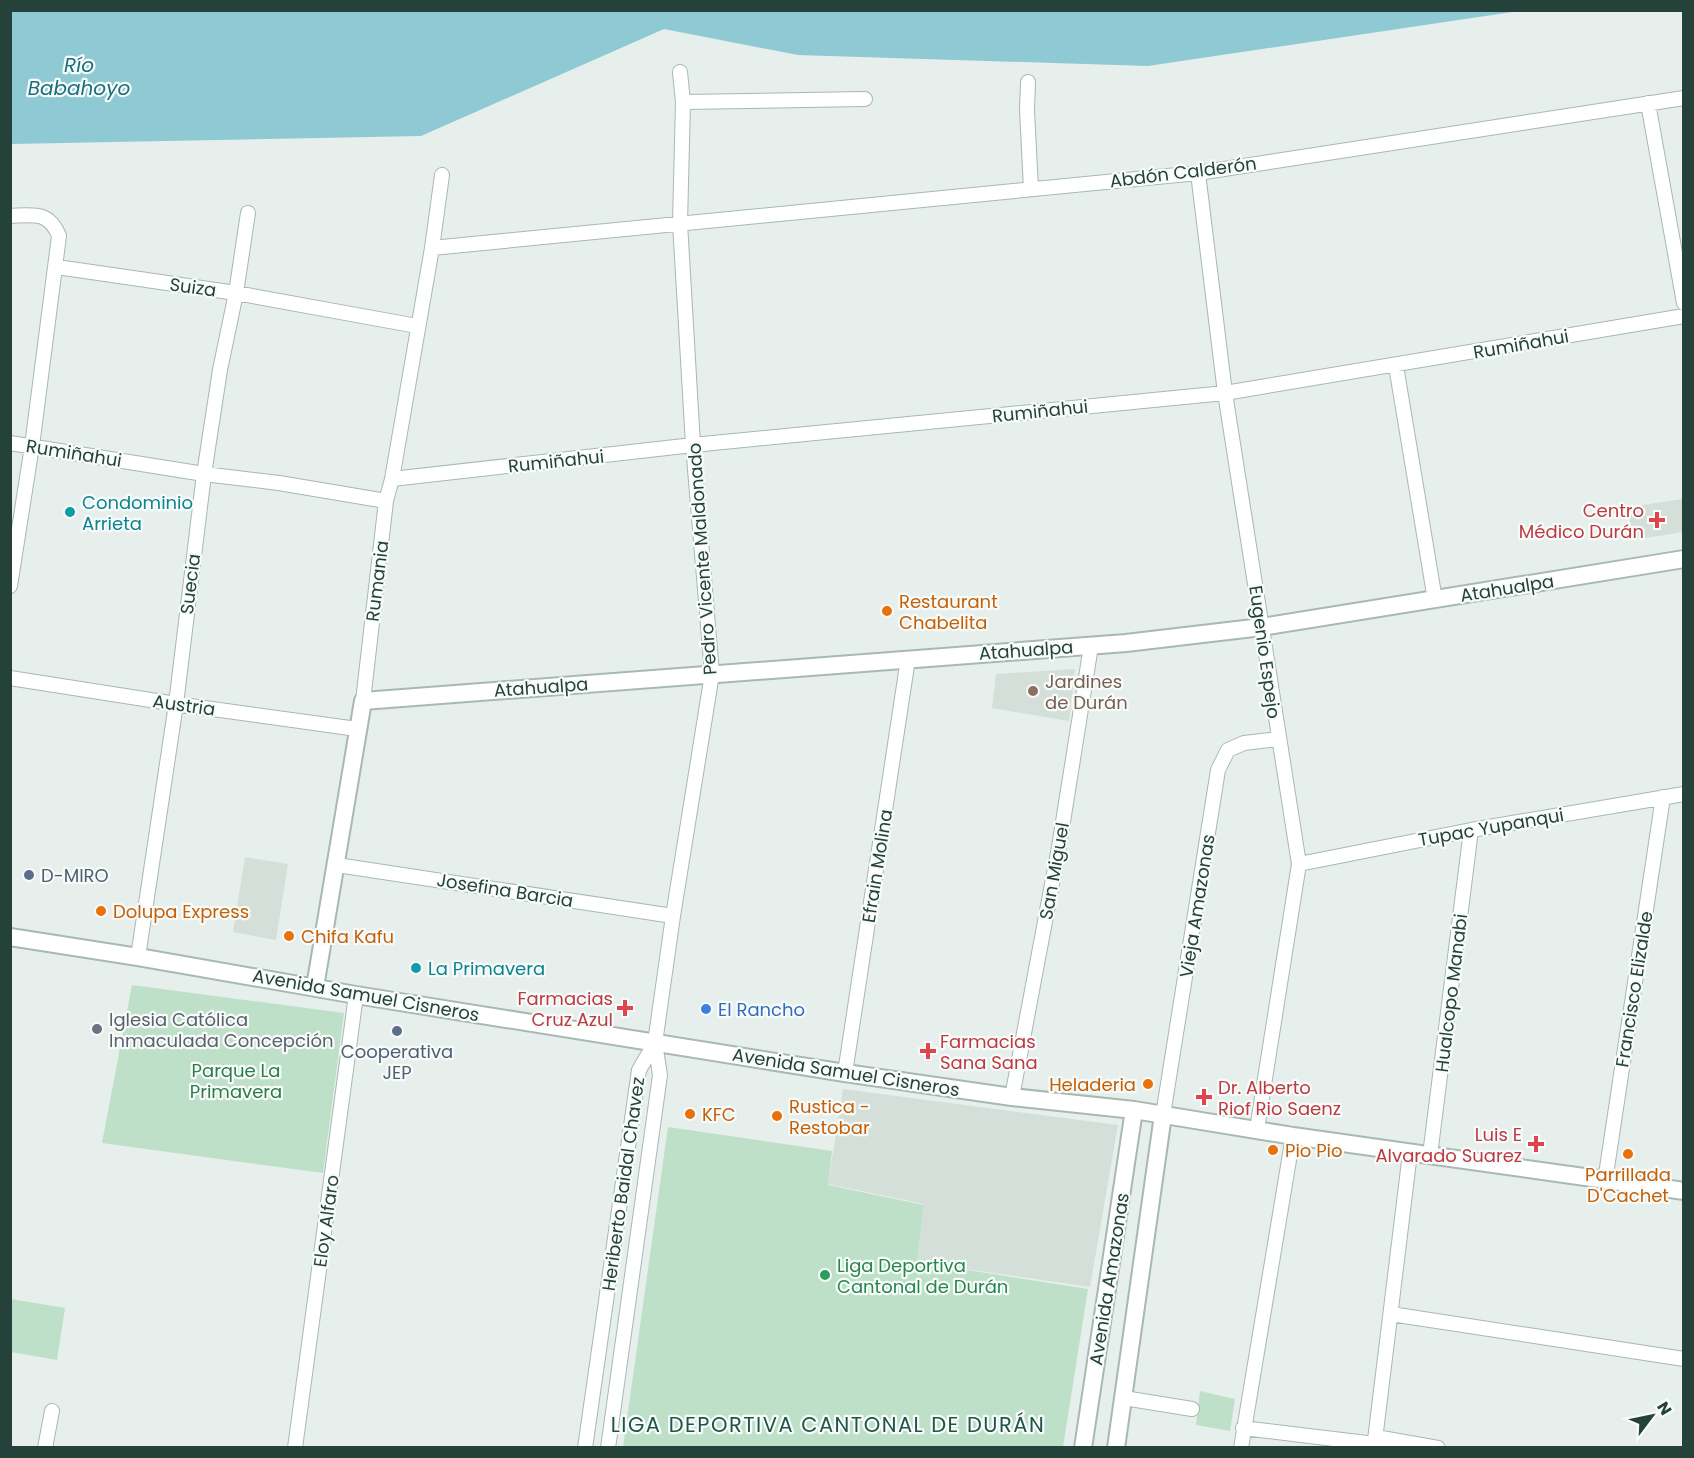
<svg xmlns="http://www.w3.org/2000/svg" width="1694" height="1458" font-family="Poppins,sans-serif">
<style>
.built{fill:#d4dfda}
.green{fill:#bfe0c8}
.water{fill:#8ec9d4}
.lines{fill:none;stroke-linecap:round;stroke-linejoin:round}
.minor-casing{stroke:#a8b8b2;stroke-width:16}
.tertiary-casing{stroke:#a8b8b2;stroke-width:20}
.minor{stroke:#fff;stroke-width:14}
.tertiary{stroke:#fff;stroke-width:16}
.culture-dot{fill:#0f9aa8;stroke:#f7fbf9;stroke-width:2}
.health-dot{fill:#e0444e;stroke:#f7fbf9;stroke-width:2}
.food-dot{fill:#e8710a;stroke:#f7fbf9;stroke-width:2}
.education-dot{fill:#8d6e63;stroke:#f7fbf9;stroke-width:2}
.service-dot{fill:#5c6f8a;stroke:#f7fbf9;stroke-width:2}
.shop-dot{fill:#3f7fe0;stroke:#f7fbf9;stroke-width:2}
.worship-dot{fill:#6b7280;stroke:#f7fbf9;stroke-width:2}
.leisure-dot{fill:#2e9e5b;stroke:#f7fbf9;stroke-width:2}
.labels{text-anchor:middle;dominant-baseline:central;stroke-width:4.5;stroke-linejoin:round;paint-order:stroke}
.street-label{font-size:18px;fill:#24423a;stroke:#f7fbf9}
.culture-label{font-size:18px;fill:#0d838f;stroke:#f7fbf9;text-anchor:start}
.health-label{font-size:18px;fill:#be3a42;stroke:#f7fbf9;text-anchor:end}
.food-label{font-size:18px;fill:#c56008;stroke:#f7fbf9;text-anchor:start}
.education-label{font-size:18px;fill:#785e54;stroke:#f7fbf9;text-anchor:start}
.service-label{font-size:18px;fill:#4e5e75;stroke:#f7fbf9;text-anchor:start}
.shop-label{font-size:18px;fill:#366cbe;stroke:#f7fbf9;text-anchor:start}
.worship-label{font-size:18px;fill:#5b616d;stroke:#f7fbf9;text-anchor:start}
.park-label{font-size:18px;fill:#2d7a4b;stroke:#f7fbf9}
.leisure-label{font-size:18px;fill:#27864d;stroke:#f7fbf9;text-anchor:start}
.water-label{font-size:20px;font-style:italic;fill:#1c6f80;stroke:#f7fbf9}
.quarter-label{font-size:21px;letter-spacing:1.5px;fill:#1f5548;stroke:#f7fbf9}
</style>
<rect width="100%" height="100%" fill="#e6efeb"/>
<!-- built -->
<path class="built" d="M 1683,499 L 1683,532 L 1633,540 L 1628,507 Z
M 1075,669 L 1069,721 L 992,708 L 996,674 Z
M 245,857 L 288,864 L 276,940 L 233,932 Z
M 843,1089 L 1118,1125 L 1090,1287 L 917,1262 L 924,1204 L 828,1184 Z"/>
<!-- green -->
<path class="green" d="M 132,985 L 344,1013 L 323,1173 L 102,1143 Z
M 668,1127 L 832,1151 L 828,1185 L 924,1205 L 917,1262 L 1088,1289 L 1063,1447 L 623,1447 Z
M 11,1299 L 65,1308 L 57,1360 L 11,1352 Z
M 1200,1391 L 1235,1399 L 1230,1431 L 1196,1425 Z"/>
<!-- water -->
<path class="water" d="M 10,11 L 11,10 L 1519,11 L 1148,66 L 798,55 L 664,29 L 421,136 L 11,144 Z"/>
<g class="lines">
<!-- minor casing -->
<g class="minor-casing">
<path id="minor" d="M 1028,82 L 1027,110 L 1031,189
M 683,102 L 865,99
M 1648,103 L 1684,303
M 1198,173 L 1225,393 L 1299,864 L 1257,1129
M 10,216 C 34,215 49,211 59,236 L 32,446 L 10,586
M 432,248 L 1198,173 L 1684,98
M 57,267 L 236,293 L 417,326
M 1396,366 L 1435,600
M 10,443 L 204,474 L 279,483 L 386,501
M 392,479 L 693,445 L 1225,393 L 1684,316
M 10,678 L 176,704 L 357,729
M 363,701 L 386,501 L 392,479 L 432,248 L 442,175
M 1299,864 L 1471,830 L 1684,794
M 337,865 L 673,916
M 138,957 L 176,704 L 204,474 L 220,370 L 236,293 L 248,213
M 845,1073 L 908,659
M 1012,1097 L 1059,847 L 1091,646
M 1163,1115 L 1218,770 L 1228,750 L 1244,743 L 1278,739
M 1430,1155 L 1471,830
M 1605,1181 L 1663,797
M 1391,1314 L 1684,1359
M 1124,1398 L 1192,1409
M 1243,1428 L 1375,1444
M 1376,1437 L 1438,1448
M 45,1448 L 52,1411
M 295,1448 L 356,995
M 585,1448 L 639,1070 L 655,1043
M 608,1448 L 660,1075 L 655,1043 L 673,916 L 712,674 L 693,445 L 680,223 L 683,102 L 680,72
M 1241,1448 L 1293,1136
M 1374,1448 L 1410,1153"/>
</g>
<!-- tertiary casing -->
<g class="tertiary-casing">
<path id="tertiary" d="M 10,937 L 138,957 L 356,995 L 845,1073 L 1012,1097 L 1134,1110 L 1293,1136 L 1684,1191
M 315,987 L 363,701 L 1126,643 L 1262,627 L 1684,559
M 1083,1448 L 1134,1110
M 1116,1448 L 1163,1115"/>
</g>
<!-- minor -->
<use href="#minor" class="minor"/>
<!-- tertiary -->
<use href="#tertiary" class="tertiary"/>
</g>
<!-- markers -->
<g class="culture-dot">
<circle cx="70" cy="512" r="6"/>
<circle cx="416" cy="968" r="6"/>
</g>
<g class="health-dot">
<path d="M1654 511h6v6h6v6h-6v6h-6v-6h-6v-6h6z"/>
<path d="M622 999h6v6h6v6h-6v6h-6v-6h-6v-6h6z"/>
<path d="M925 1042h6v6h6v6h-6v6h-6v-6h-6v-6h6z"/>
<path d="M1201 1088h6v6h6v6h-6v6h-6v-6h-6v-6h6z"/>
<path d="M1533 1135h6v6h6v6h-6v6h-6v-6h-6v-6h6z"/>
</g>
<g class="food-dot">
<circle cx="887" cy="611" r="6"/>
<circle cx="101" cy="911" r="6"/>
<circle cx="289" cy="936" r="6"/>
<circle cx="1148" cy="1084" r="6"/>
<circle cx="690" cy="1114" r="6"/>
<circle cx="777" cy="1116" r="6"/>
<circle cx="1273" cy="1150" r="6"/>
<circle cx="1628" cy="1154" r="6"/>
</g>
<circle class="education-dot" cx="1033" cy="691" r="6"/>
<g class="service-dot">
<circle cx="29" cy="875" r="6"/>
<circle cx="397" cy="1031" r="6"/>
</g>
<circle class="shop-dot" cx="706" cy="1009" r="6"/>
<circle class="worship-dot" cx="97" cy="1029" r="6"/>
<circle class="leisure-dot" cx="825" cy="1275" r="6"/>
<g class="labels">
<!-- street labels -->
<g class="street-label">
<text transform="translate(1183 172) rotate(-7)">Abdón Calderón</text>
<text transform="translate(193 287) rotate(8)">Suiza</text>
<text transform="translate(1521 344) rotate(-10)">Rumiñahui</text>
<text transform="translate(1040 411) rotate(-6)">Rumiñahui</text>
<text transform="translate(74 453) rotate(9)">Rumiñahui</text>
<text transform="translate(556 461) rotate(-6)">Rumiñahui</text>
<text transform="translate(702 559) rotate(-94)">Pedro Vicente Maldonado</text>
<text transform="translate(377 581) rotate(-83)">Rumania</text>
<text transform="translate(190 584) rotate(-83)">Suecia</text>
<text transform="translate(1507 588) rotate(-9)">Atahualpa</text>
<text transform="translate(1026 650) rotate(-4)">Atahualpa</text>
<text transform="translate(1265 652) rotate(82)">Eugenio Espejo</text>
<text transform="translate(541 687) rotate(-4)">Atahualpa</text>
<text transform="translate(184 705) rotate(8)">Austria</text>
<text transform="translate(1491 827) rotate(-10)">Tupac Yupanqui</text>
<text transform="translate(877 866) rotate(-81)">Efrain Molina</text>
<text transform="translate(1054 871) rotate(-80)">San Miguel</text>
<text transform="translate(505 890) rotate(9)">Josefina Barcia</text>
<text transform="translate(1197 906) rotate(-81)">Vieja Amazonas</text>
<text transform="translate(1634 989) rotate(-81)">Francisco Elizalde</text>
<text transform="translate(1451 993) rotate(-83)">Hualcopo Manabi</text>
<text transform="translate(366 995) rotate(10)">Avenida Samuel Cisneros</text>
<text transform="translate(846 1072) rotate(9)">Avenida Samuel Cisneros</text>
<text transform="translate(623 1184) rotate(-82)">Heriberto Baidal Chavez</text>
<text transform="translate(326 1221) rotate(-82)">Eloy Alfaro</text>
<text transform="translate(1109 1279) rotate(-81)">Avenida Amazonas</text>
</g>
<!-- culture labels -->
<g class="culture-label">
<text x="82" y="502">Condominio<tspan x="82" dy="21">Arrieta</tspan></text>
<text x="428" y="968">La Primavera</text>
</g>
<!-- health labels -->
<g class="health-label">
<text x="1644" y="510">Centro<tspan x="1644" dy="21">Médico Durán</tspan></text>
<text x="613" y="998">Farmacias<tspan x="613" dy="21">Cruz Azul</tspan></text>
<text x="940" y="1041" text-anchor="start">Farmacias<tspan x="940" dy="21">Sana Sana</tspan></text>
<text x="1218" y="1087" text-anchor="start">Dr. Alberto<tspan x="1218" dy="21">Riof Rio Saenz</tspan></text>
<text x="1522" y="1134">Luis E<tspan x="1522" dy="21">Alvarado Suarez</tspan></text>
</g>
<!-- food labels -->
<g class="food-label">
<text x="899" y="601">Restaurant<tspan x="899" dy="21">Chabelita</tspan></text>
<text x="113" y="911">Dolupa Express</text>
<text x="301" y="936">Chifa Kafu</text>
<text x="1136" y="1084" text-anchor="end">Heladeria</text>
<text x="789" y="1106">Rustica -<tspan x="789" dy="21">Restobar</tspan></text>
<text x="702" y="1114">KFC</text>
<text x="1285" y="1150">Pio Pio</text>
<text x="1628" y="1174" text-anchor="middle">Parrillada<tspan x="1628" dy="21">D'Cachet</tspan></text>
</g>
<!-- education labels -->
<g class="education-label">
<text x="1045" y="681">Jardines<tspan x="1045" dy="21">de Durán</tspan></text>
</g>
<!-- service labels -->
<g class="service-label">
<text x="41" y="875">D-MIRO</text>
<text x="397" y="1051" text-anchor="middle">Cooperativa<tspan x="397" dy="21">JEP</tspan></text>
</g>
<!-- shop labels -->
<g class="shop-label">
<text x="718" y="1009">El Rancho</text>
</g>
<!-- worship labels -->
<g class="worship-label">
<text x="109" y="1019">Iglesia Católica<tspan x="109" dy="21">Inmaculada Concepción</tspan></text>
</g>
<!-- park labels -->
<g class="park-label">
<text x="236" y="1070">Parque La<tspan x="236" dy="21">Primavera</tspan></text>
</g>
<!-- leisure labels -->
<g class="leisure-label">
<text x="837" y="1265">Liga Deportiva<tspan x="837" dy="21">Cantonal de Durán</tspan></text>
</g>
<!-- water labels -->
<g class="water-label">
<text x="79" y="65">Río<tspan x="79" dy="23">Babahoyo</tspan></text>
</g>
<!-- quarter labels -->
<g class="quarter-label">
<text x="828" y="1424">LIGA DEPORTIVA CANTONAL DE DURÁN</text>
</g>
</g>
<!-- border -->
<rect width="1694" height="1458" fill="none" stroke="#24423a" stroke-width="24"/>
<!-- north arrow -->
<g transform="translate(1652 1416) rotate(58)" stroke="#f7fbf9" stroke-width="4.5" paint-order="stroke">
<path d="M0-4.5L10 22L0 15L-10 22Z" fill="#24423a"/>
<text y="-9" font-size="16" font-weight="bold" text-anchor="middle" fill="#24423a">N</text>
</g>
</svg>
